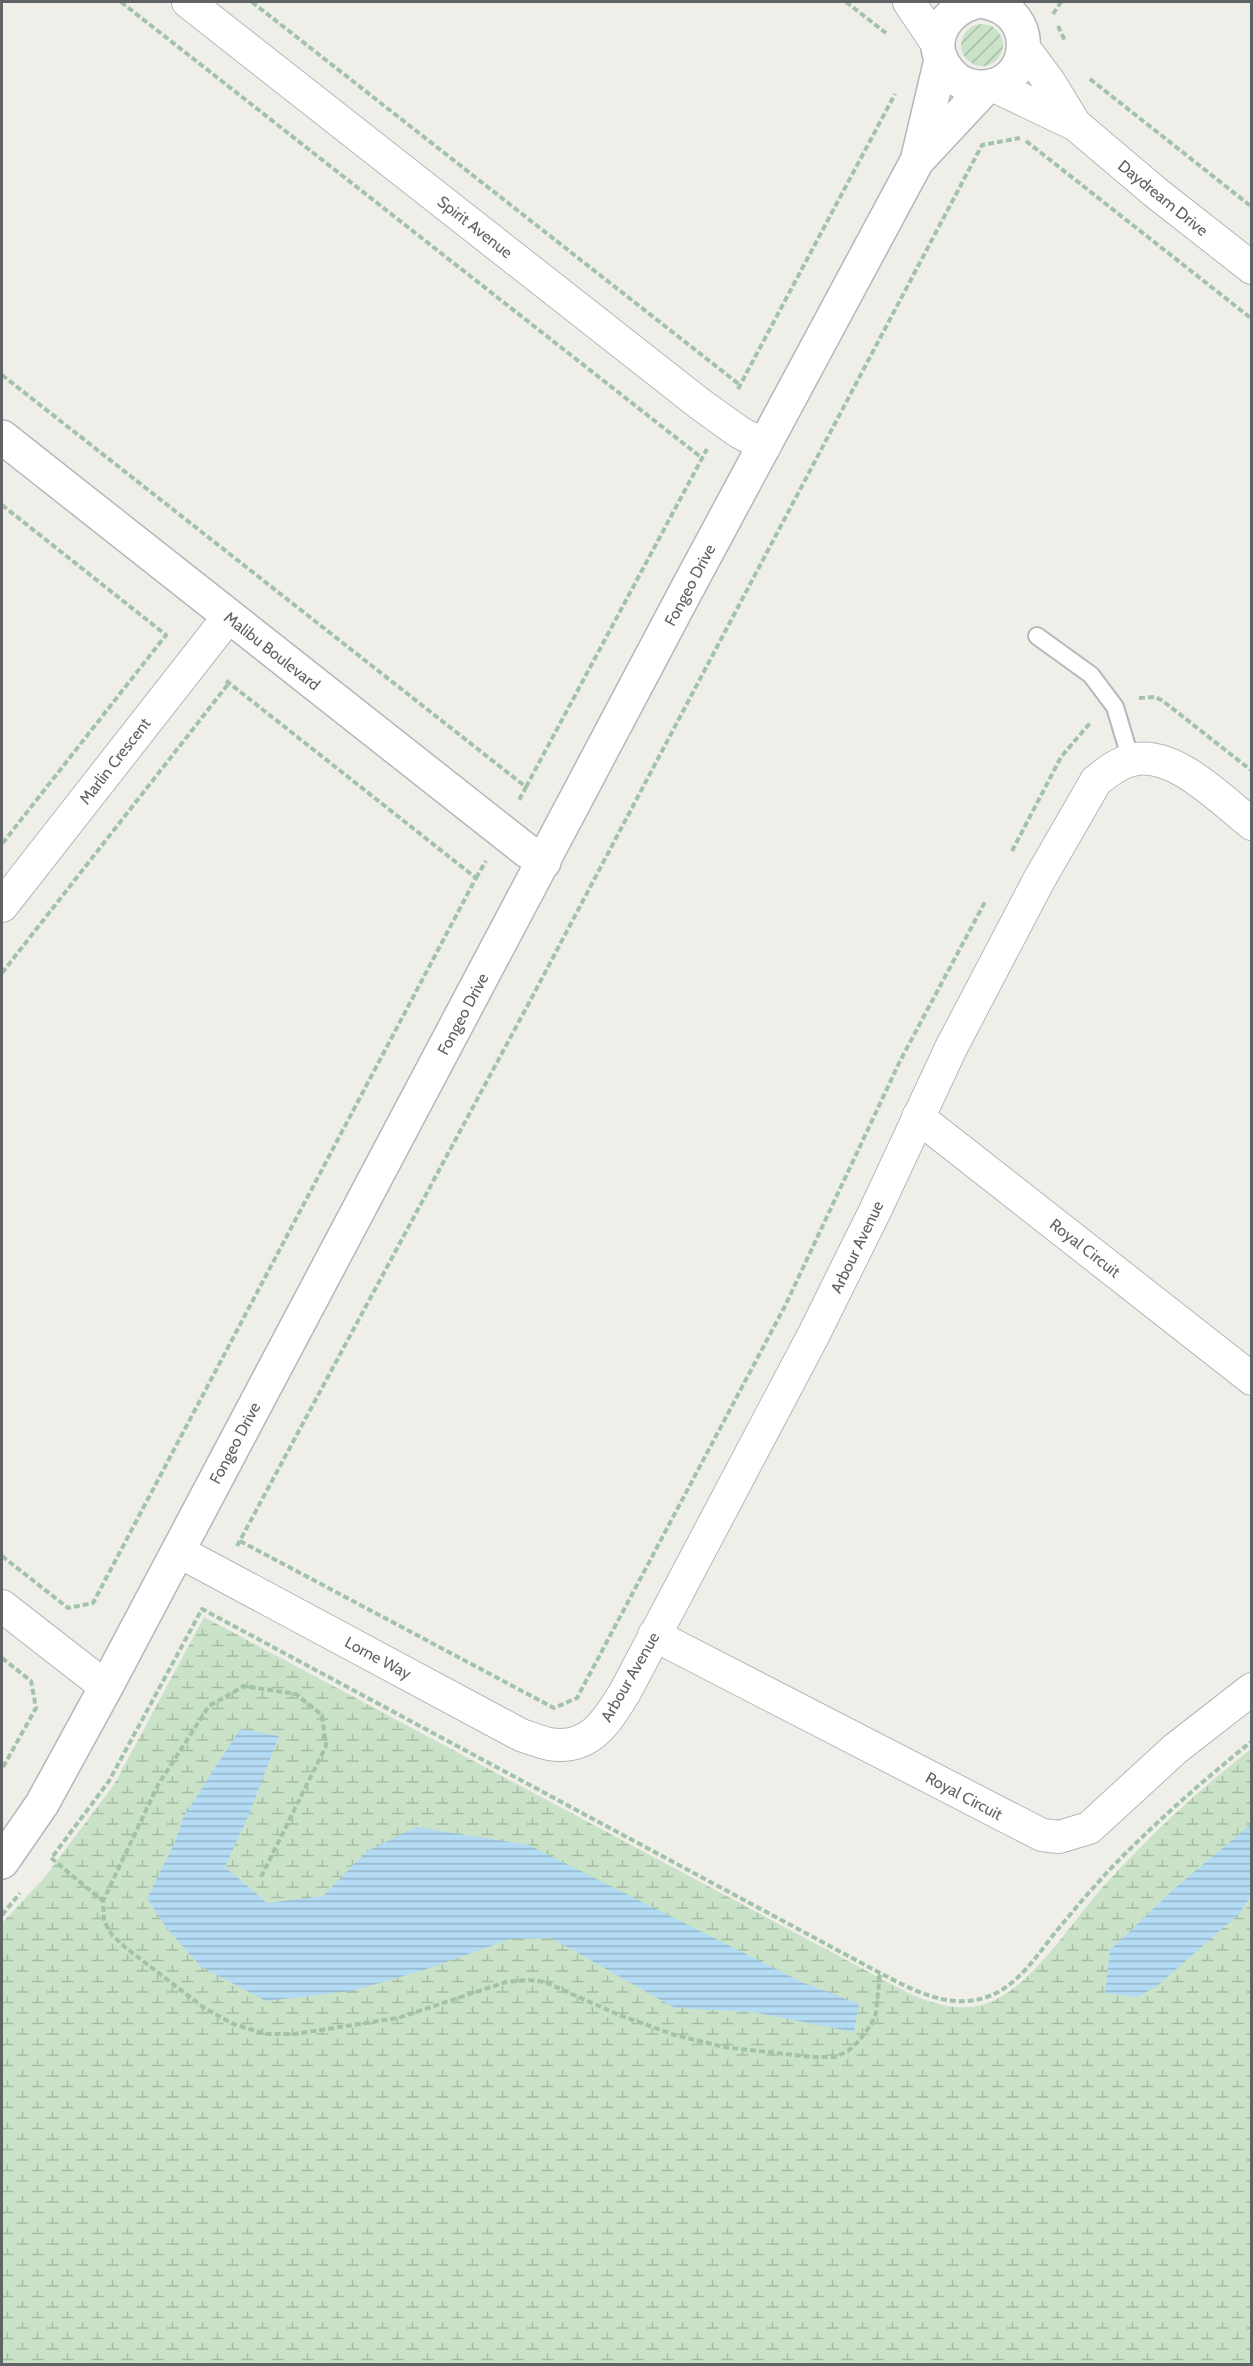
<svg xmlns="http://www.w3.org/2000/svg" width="1253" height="2366" font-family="Cabin,sans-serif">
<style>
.wetland{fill:url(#wetland-marsh)}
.garden{fill:url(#garden-furrows)}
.water{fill:url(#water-rules)}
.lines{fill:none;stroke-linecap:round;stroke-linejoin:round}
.lane-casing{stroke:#b5b8bb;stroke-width:20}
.street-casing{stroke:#b5b8bb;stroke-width:34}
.secondary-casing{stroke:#b4b7ba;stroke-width:36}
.path{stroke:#a2c3aa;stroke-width:4;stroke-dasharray:6 3;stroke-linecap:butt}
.lane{stroke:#fff;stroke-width:16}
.street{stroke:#fff;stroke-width:32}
.secondary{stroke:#fff;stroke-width:33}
.labels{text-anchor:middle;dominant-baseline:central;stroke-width:4.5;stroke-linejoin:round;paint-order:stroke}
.street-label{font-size:16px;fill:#606366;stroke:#fff}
</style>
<defs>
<pattern id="wetland-marsh" width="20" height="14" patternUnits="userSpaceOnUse" patternTransform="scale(1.5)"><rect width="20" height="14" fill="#cae3c8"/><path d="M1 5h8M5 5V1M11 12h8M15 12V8" fill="none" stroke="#a7bca6"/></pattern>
<pattern id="garden-furrows" width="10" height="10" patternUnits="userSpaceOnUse" patternTransform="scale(1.5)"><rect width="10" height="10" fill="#cae3c8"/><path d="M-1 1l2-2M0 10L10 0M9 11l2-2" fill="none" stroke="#a7bca6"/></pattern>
<pattern id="water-rules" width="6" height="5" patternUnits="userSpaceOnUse" patternTransform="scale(1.5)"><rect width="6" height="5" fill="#b3dbf4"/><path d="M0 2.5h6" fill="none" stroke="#95b5c9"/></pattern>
</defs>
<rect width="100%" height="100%" fill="#efeee8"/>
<!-- wetland -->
<path class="wetland" d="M 204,1617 L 910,1994 C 933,2004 960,2012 985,2004 C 1030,1990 1070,1924 1101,1889 C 1146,1839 1197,1791 1251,1749 L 1251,2364 L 2,2364 L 2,1923 L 44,1878 L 115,1783 Z"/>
<!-- garden -->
<path class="garden" d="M961 45a21 21 0 1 1 42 0a21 21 0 1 1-42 0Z"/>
<!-- water -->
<path class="water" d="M 240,1729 L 279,1736 L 248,1817 L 225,1867 L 267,1903 L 323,1896 L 367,1851 L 416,1827 L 529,1845 L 802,1982 L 859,2004 L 854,2032 L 753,2012 L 675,2008 L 551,1938 L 510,1939 L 424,1970 L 352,1991 L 266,2001 L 200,1966 L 166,1927 L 147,1898 L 174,1844 L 184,1816 Z
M 1251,1824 L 1251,1896 L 1239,1914 L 1158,1985 L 1138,1997 L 1105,1993 L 1110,1950 L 1175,1888 Z"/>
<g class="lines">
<!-- lane casing -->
<g class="lane-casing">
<path id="lane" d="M 1037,636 L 1091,675 L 1115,707 L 1131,760"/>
</g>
<!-- street casing -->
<g class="street-casing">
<path id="street" d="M 188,2 L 700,404 L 739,432 L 765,446
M 909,2 L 938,45
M 1024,48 L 1050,83 L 1075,124
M 992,85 L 1076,125 L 1155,192 L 1252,268
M 2,906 L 229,616
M 918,1117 L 1252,1379
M 178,1551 L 521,1735 C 530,1738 540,1742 549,1744 C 590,1751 607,1721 625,1692 L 813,1336 L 875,1211 L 951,1048 L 1039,880 L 1096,781 C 1106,773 1118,763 1132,760 C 1173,749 1221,800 1252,824
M 2,1606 L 106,1687
M 654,1635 L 1042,1835 L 1059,1837 L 1089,1828 L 1175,1749 L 1252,1689"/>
</g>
<!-- secondary casing -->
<g class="secondary-casing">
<path id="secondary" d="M 975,2 C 948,10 927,37 944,65 C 951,77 963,86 978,87 C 1032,90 1042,12 985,2
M 918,157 L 941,60
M 2,437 L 527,851 L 544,862
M 2,1862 L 42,1804 L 106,1687 L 686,591 L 917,161 L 986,87"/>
</g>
<!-- path -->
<path class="path" d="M 121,2 L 702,458
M 252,2 L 740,385
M 846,2 L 886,33
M 1053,14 L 1061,2
M 1058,26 L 1065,41
M 1090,79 L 1252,207
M 1026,141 L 1252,319
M 2,375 L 526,787 L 518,802
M 738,389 L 895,94
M 2,505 L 166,635 L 2,844
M 1139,698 L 1155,697 L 1163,701 L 1252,771
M 526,787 L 707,449
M 1012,851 L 1061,757 L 1090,723
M 476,878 L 486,861
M 2,973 L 229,683
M 240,1541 L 554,1708 L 577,1698 L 785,1306 L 900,1061 L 986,900
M 237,1546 L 530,1001 L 982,145 L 1020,138
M 2,1556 L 68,1608 L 93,1603 L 476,878 L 224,679
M 2,1658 L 31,1681 L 36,1708 L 2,1769
M 53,1856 L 109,1781 L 202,1609 L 880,1973 C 913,1990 948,2010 987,1997 C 1019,1986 1039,1952 1059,1928 C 1077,1906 1096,1884 1116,1863 C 1159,1819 1204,1780 1252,1741
M 51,1858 L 103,1901
M 261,1877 L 326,1746 L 322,1715 L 296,1694 L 244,1686 L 209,1706 L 158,1785 L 103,1901 L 104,1921 L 112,1935 L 126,1948 L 203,2007 L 233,2024 L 266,2034 L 295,2034 L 398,2018 L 506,1982 L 529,1980 L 545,1982 L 619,2015 L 675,2035 L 724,2047 L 811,2057 L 835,2057 L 848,2051 L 859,2041 L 872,2023 L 876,2013 L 880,1973
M 2,1915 L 20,1893"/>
<!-- lane -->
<use href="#lane" class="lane"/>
<!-- street -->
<use href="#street" class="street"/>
<!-- secondary -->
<use href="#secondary" class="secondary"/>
</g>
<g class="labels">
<!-- street labels -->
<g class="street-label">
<text transform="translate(1163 198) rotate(39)">Daydream Drive</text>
<text transform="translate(475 227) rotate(38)">Spirit Avenue</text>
<text transform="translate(690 585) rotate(-62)">Fongeo Drive</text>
<text transform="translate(272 651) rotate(38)">Malibu Boulevard</text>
<text transform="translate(115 761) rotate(-52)">Marlin Crescent</text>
<text transform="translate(463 1014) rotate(-62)">Fongeo Drive</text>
<text transform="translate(857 1247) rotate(-64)">Arbour Avenue</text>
<text transform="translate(1085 1248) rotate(38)">Royal Circuit</text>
<text transform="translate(235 1443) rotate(-62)">Fongeo Drive</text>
<text transform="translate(378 1658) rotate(28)">Lorne Way</text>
<text transform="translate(630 1677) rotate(-60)">Arbour Avenue</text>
<text transform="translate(964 1796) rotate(28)">Royal Circuit</text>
</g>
</g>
<!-- border -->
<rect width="1253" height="2366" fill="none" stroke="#606366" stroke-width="6"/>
</svg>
